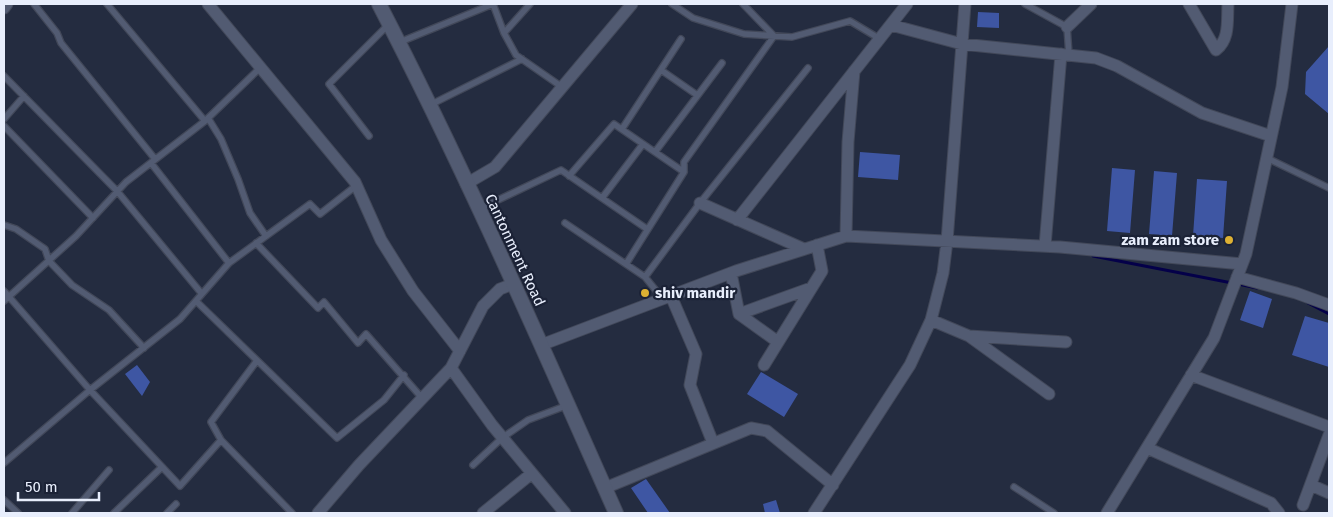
<svg xmlns="http://www.w3.org/2000/svg" width="1333" height="517" font-family="'Fira Sans',sans-serif">
<style>
.lines{fill:none;stroke-linecap:round;stroke-linejoin:round}
.stream{stroke:#040049;stroke-width:3}
.building{fill:#3e56a3}
.service-casing{stroke:#424859;stroke-width:8}
.minor-casing{stroke:#424859;stroke-width:13}
.tertiary-casing{stroke:#424859;stroke-width:16}
.service{stroke:#525b72;stroke-width:5.5}
.minor{stroke:#525b72;stroke-width:11}
.tertiary{stroke:#525b72;stroke-width:14}
.poi-dot{fill:#ddb133;stroke:#1b2236;stroke-width:2}
.labels{text-anchor:middle;dominant-baseline:central;stroke-width:4.5;stroke-linejoin:round;paint-order:stroke}
.poi-label{font-size:15px;font-weight:bold;fill:#e8eefc;stroke:#1b2236;text-anchor:end}
.street-label{font-size:15px;fill:#e8eefc;stroke:#1b2236}
</style>
<rect width="100%" height="100%" fill="#242c40"/>
<g class="lines">
<!-- stream -->
<path class="stream" d="M 1093,256 L 1232,283
M 1238,284 L 1257,288
M 1308,303 L 1329,314"/>
</g>
<!-- building -->
<path class="building" d="M 978,12 L 999,13 L 999,28 L 977,27 Z
M 1329,46 L 1329,114 L 1305,94 L 1306,72 Z
M 860,152 L 900,155 L 898,180 L 858,177 Z
M 1112,168 L 1135,170 L 1130,233 L 1107,231 Z
M 1154,171 L 1177,173 L 1172,236 L 1149,234 Z
M 1197,179 L 1227,181 L 1223,238 L 1193,236 Z
M 1250,291 L 1272,299 L 1263,328 L 1240,320 Z
M 1305,316 L 1329,323 L 1329,367 L 1292,355 Z
M 137,365 L 150,382 L 142,396 L 125,374 Z
M 761,372 L 798,394 L 784,417 L 747,394 Z
M 646,479 L 670,513 L 648,513 L 631,488 Z
M 776,500 L 780,513 L 765,513 L 763,504 Z"/>
<g class="lines">
<!-- service casing -->
<g class="service-casing">
<path id="service" d="M 34,4 L 57,33 L 61,43 L 155,159
M 107,4 L 205,121
M 493,4 L 504,33 L 516,55 L 562,87
M 672,4 L 693,18 L 744,34 L 792,37 L 850,21 L 880,39
M 1025,4 L 1067,27 L 1069,55
M 504,33 L 530,4
M 400,42 L 493,4
M 661,70 L 697,95
M 4,76 L 117,191 L 202,294
M 430,105 L 522,59
M 208,118 L 221,139 L 238,179 L 250,213 L 266,236
M 4,119 L 24,96
M 4,126 L 93,218
M 622,129 L 681,39
M 369,136 L 329,84 L 388,25
M 655,152 L 722,63
M 1267,158 L 1329,188
M 151,163 L 229,263
M 569,176 L 614,124 L 684,172
M 602,198 L 643,144
M 479,209 L 561,170 L 647,229
M 565,223 L 645,277 L 663,299
M 4,225 L 16,229 L 45,249 L 49,261 L 72,285 L 109,310 L 144,348
M 256,243 L 318,308 L 324,302 L 358,343 L 366,334 L 422,398
M 626,264 L 684,172 L 684,162 L 774,36 L 743,4
M 645,277 L 700,203 L 808,68
M 4,291 L 90,390 L 180,486 L 221,440
M 4,301 L 76,236 L 126,182 L 205,121 L 260,68
M 196,301 L 337,438 L 384,400 L 404,375
M 256,362 L 211,422 L 221,440 L 292,513
M 4,463 L 90,390 L 180,319 L 229,263 L 310,204 L 320,214 L 357,185
M 473,465 L 502,438 L 528,420 L 568,405
M 1014,487 L 1054,513
M 4,500 L 18,513
M 72,513 L 109,470
M 114,513 L 162,467
M 167,513 L 176,504"/>
</g>
<!-- minor casing -->
<g class="minor-casing">
<path id="minor" d="M 208,4 L 355,182 L 381,240 L 413,291 L 460,351
M 1189,4 L 1216,50 C 1230,39 1227,21 1228,4
M 4,8 L 7,4
M 891,25 L 962,44 L 1096,58 L 1117,66 L 1202,113 L 1271,136
M 1067,27 L 1091,4
M 466,184 L 495,167 L 632,4
M 700,203 L 804,249
M 737,220 L 907,4
M 846,236 L 848,142 L 854,71
M 1045,246 L 1061,54
M 731,273 L 739,314 L 811,288
M 1237,277 L 1296,293 L 1329,305
M 671,296 L 696,354 L 690,385 L 713,443
M 739,314 L 778,342
M 931,320 L 969,336 L 1066,342
M 969,336 L 1049,394
M 541,345 L 736,271 L 846,236 L 1060,247 L 1242,264
M 764,365 L 822,271 L 817,245
M 451,368 L 492,425 L 565,513
M 1191,375 L 1329,427
M 1147,448 L 1271,503 L 1279,513
M 1311,485 L 1329,493
M 605,488 L 751,428 L 767,431 L 833,485
M 1303,505 L 1329,435
M 318,513 L 359,465 L 451,368 L 483,306 L 500,289 L 513,284
M 483,513 L 531,474
M 814,513 L 910,365 L 931,320 L 943,273 L 947,241 L 965,4
M 1107,513 L 1214,338 L 1246,254 L 1282,87 L 1292,4"/>
</g>
<!-- tertiary casing -->
<g class="tertiary-casing">
<path id="tertiary" d="M 379,4 C 465,170 540,342 616,513"/>
</g>
<!-- service -->
<use href="#service" class="service"/>
<!-- minor -->
<use href="#minor" class="minor"/>
<!-- tertiary -->
<use href="#tertiary" class="tertiary"/>
</g>
<!-- markers -->
<g class="poi-dot">
<circle cx="1229" cy="240" r="5"/>
<circle cx="645" cy="293" r="5"/>
</g>
<g class="labels">
<!-- poi labels -->
<g class="poi-label">
<text x="1219" y="240">zam zam store</text>
<text x="655" y="293" text-anchor="start">shiv mandir</text>
</g>
<!-- street labels -->
<g class="street-label">
<text transform="translate(515 250) rotate(65)">Cantonment Road</text>
</g>
</g>
<!-- border -->
<rect width="1333" height="517" fill="none" stroke="#e8eefc" stroke-width="10"/>
<!-- scale -->
<path d="M18 492v8h81v-8" fill="none" stroke="#e8eefc" stroke-width="2.5"/>
<text x="25" y="492" font-size="15" fill="#e8eefc" stroke="#1b2236" stroke-width="4" paint-order="stroke">50 m</text>
</svg>
